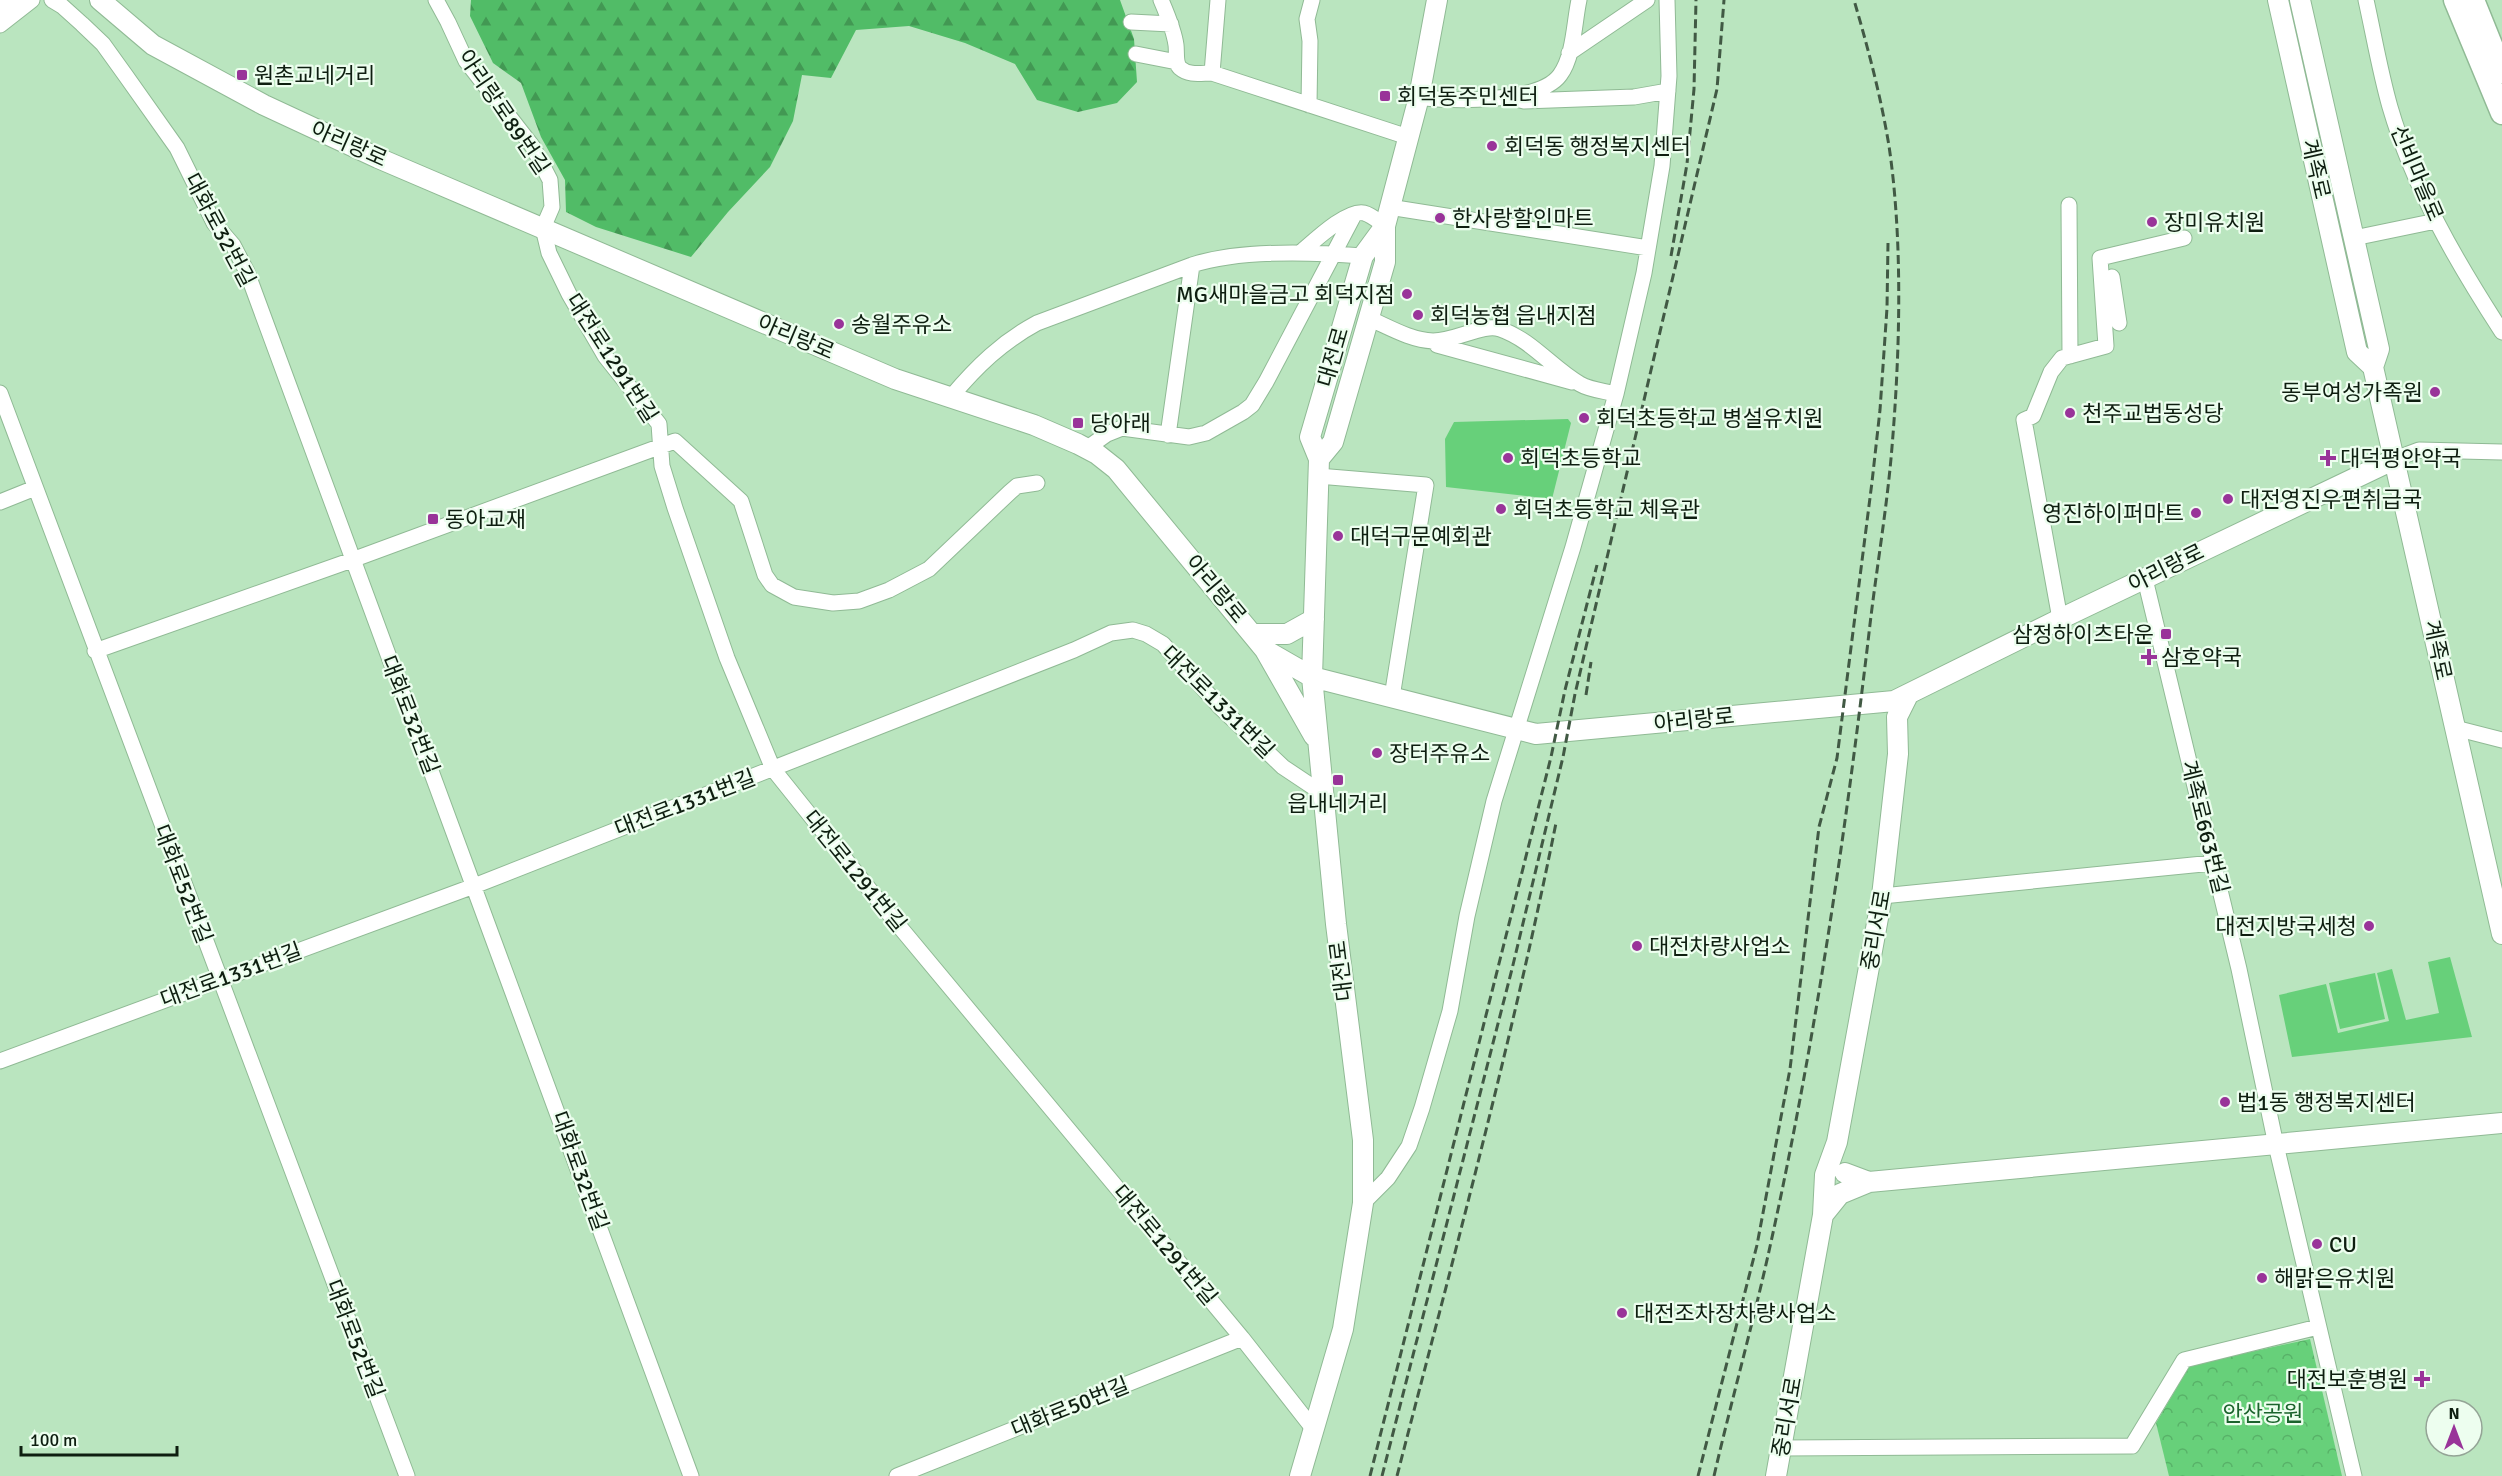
<svg xmlns="http://www.w3.org/2000/svg" width="2502" height="1476" font-family="Signika,'Noto Sans KR',sans-serif">
<style>
.grass{fill:#67d07a}
.forest{fill:url(#forest-firs)}
.park{fill:url(#park-crowns)}
.lines{fill:none;stroke-linecap:round;stroke-linejoin:round}
.minor-casing{stroke:#90ba95;stroke-width:17}
.major-casing{stroke:#90ba95;stroke-width:22}
.highway-casing{stroke:#90ba95;stroke-width:25}
.minor{stroke:#fff;stroke-width:15}
.major{stroke:#fff;stroke-width:20}
.highway{stroke:#fff;stroke-width:22}
.rail{stroke:#415944;stroke-width:3;stroke-dasharray:9 4.5;stroke-linecap:butt}
.poi-dot{fill:#993499;stroke:#edfeef;stroke-width:2}
.labels{text-anchor:middle;dominant-baseline:central;stroke-width:4.5;stroke-linejoin:round;paint-order:stroke}
.poi-label{font-size:22px;fill:#0e1e10;stroke:#edfeef;text-anchor:start}
.street-label{font-size:22px;fill:#0e1e10;stroke:#edfeef}
.park-label{font-size:22px;fill:#1b642d;stroke:#edfeef}
</style>
<defs>
<pattern id="forest-firs" width="22" height="20" patternUnits="userSpaceOnUse" patternTransform="scale(1.5)"><rect width="22" height="20" fill="#51bc67"/><path d="M5 1l3.5 6h-7zM16 11l3.5 6h-7z" fill="#429853"/></pattern>
<pattern id="park-crowns" width="20" height="18" patternUnits="userSpaceOnUse" patternTransform="scale(1.5)"><rect width="20" height="18" fill="#67d07a"/><path d="M2 6a3 3 0 1 1 6 0M12 15a3 3 0 1 1 6 0" fill="none" stroke="#58b268"/></pattern>
</defs>
<rect width="100%" height="100%" fill="#bae5bf"/>
<!-- grass -->
<path class="grass" d="M 1568,419 L 1571,423 L 1552,499 L 1446,487 L 1445,439 L 1454,422 Z
M 2450,957 L 2472,1037 L 2292,1057 L 2279,995 L 2326,984 L 2338,1033 L 2389,1021 L 2377,973 L 2392,969 L 2406,1020 L 2439,1013 L 2428,962 Z
M 2375,973 L 2385,1019 L 2340,1029 L 2329,983 Z"/>
<!-- forest -->
<path class="forest" d="M 471,0 L 1120,0 L 1134,39 L 1137,82 L 1117,103 L 1078,112 L 1037,100 L 1015,64 L 965,43 L 909,26 L 856,30 L 831,78 L 802,75 L 793,121 L 770,167 L 728,212 L 691,257 L 596,227 L 566,212 L 565,180 L 541,137 L 521,83 L 493,63 L 470,16 Z"/>
<!-- park -->
<path class="park" d="M 2310,1339 L 2342,1476 L 2169,1476 L 2156,1423 L 2190,1365 Z"/>
<g class="lines">
<!-- minor casing -->
<g class="minor-casing">
<path id="minor" d="M 52,0 L 62,6 L 82,24 L 103,44 L 126,76 L 177,148 L 214,223 L 233,245 L 247,272 L 691,1476
M 436,0 L 448,22 L 466,61 L 533,147 L 550,180 L 552,207 L 543,228 L 549,253 L 569,294 L 605,356 L 659,424 L 662,466 L 675,508 L 727,658 L 773,769 L 894,920 L 1242,1338 L 1315,1431
M 1161,0 C 1167,14 1174,30 1176,45 C 1177,52 1175,63 1180,68 C 1189,76 1201,73 1212,73
M 1218,0 L 1212,73 L 1408,137
M 2366,0 C 2374,36 2380,72 2390,107 C 2414,189 2456,261 2502,332
M 1131,22 L 1171,24
M 0,25 L 32,0
M 1569,53 L 1647,0
M 1136,54 L 1177,62
M 1419,97 C 1450,102 1540,103 1560,75 C 1574,56 1574,23 1579,0
M 1516,99 L 1524,101 L 1634,97 L 1668,91
M 1309,105 L 1310,41 L 1307,19 L 1312,0
M 2069,205 L 2070,356
M 1389,207 L 1648,248
M 2354,238 L 2436,221
M 1300,253 C 1313,242 1347,209 1364,213 C 1372,215 1379,222 1385,226
M 2112,277 L 2119,323
M 1368,318 C 1389,327 1410,340 1433,341 C 1456,341 1484,323 1500,329 C 1532,340 1552,368 1580,384 C 1590,390 1605,391 1616,394
M 1437,345 L 1572,382
M 0,393 L 407,1476
M 951,397 C 977,366 1002,342 1037,323 L 1192,265 C 1241,249 1312,252 1363,256
M 1168,435 L 1192,265
M 1086,449 L 1107,434 L 1122,428 L 1189,437 L 1206,433 L 1243,412 L 1252,405 L 1266,382 L 1354,215
M 2395,459 L 2419,450 L 2502,452
M 1318,476 L 1426,485 L 1392,697
M 0,502 L 35,488
M 2145,579 L 2239,969 L 2276,1145 L 2354,1476
M 2060,619 L 2024,420 L 2033,416 L 2051,372 L 2062,358 L 2106,346 L 2100,258 L 2184,238
M 95,651 L 352,560 L 675,441 L 741,501 L 765,575 L 772,585 L 794,597 L 833,603 L 859,601 L 889,590 L 929,569 L 1010,492 L 1017,486 L 1037,483
M 2455,728 L 2502,740
M 1882,896 L 2213,863
M 0,1061 L 474,886 L 1074,650 L 1111,633 L 1133,630 L 1146,634 L 1163,644 L 1220,707 L 1283,767 L 1322,793
M 1363,1203 L 1388,1178 L 1409,1146 L 1422,1108 L 1450,1011 L 1467,916 L 1494,801 L 1573,547 L 1616,394 L 1644,273 L 1662,166 L 1669,76 L 1667,0
M 1782,1448 L 2132,1446 L 2184,1360 L 2318,1327
M 897,1476 L 1242,1338"/>
</g>
<!-- major casing -->
<g class="major-casing">
<path id="major" d="M 100,0 L 153,45 L 264,105 L 378,158 L 895,379 L 1034,425 L 1078,444 L 1097,454 L 1116,469 L 1265,650 L 1312,677 L 1536,734 L 1894,701 L 2060,619 L 2395,459
M 2278,0 L 2357,352 L 2373,367
M 2300,0 L 2379,349 L 2373,367 L 2502,934
M 1319,459 L 1333,442 L 1385,262 L 1385,226 L 1419,97 L 1437,0
M 1253,634 L 1287,634 L 1314,619
M 1265,650 L 1314,736
M 1845,1173 L 1869,1182 L 2502,1123
M 1823,1215 L 1840,1194 L 1869,1182
M 1300,1476 L 1343,1329 L 1363,1203 L 1363,1140 L 1336,924 L 1312,677 L 1319,459 L 1310,437 L 1363,256 L 1385,226
M 1776,1476 L 1823,1215 L 1825,1175 L 1837,1142 L 1882,896 L 1898,754 L 1897,717 L 1908,695"/>
</g>
<!-- highway casing -->
<g class="highway-casing">
<path id="highway" d="M 2455,0 L 2502,113
M 2473,0 L 2502,72
M 0,13 L 15,0"/>
</g>
<!-- minor -->
<use href="#minor" class="minor"/>
<!-- major -->
<use href="#major" class="major"/>
<!-- highway -->
<use href="#highway" class="highway"/>
<!-- rail -->
<path class="rail" d="M 1671,256 L 1687,164 L 1694,89 L 1696,0
M 1586,695 L 1591,662
M 1370,1476 L 1551,757 L 1565,690 L 1597,565
M 1382,1476 L 1512,969 L 1563,757 L 1575,694 L 1717,89 L 1724,0
M 1397,1476 C 1453,1259 1512,1042 1556,823
M 1698,1476 L 1757,1245 L 1790,1069 L 1819,827 L 1837,758 L 1872,482 L 1880,410 L 1887,308 L 1888,243
M 1714,1476 C 1732,1398 1754,1320 1771,1242 C 1815,1042 1845,837 1869,633 C 1876,571 1887,509 1892,447 C 1900,351 1903,241 1889,146 C 1881,97 1868,48 1854,0"/>
</g>
<!-- markers -->
<g class="poi-dot">
<rect x="236" y="69" width="12" height="12" rx="3"/>
<rect x="1379" y="90" width="12" height="12" rx="3"/>
<circle cx="1492" cy="146" r="6"/>
<circle cx="1440" cy="218" r="6"/>
<circle cx="2152" cy="222" r="6"/>
<circle cx="1407" cy="294" r="6"/>
<circle cx="1418" cy="315" r="6"/>
<circle cx="839" cy="324" r="6"/>
<circle cx="2435" cy="392" r="6"/>
<circle cx="2070" cy="413" r="6"/>
<circle cx="1584" cy="418" r="6"/>
<rect x="1072" y="417" width="12" height="12" rx="3"/>
<circle cx="1508" cy="458" r="6"/>
<path d="M2325 449h6v6h6v6h-6v6h-6v-6h-6v-6h6z"/>
<circle cx="2228" cy="499" r="6"/>
<circle cx="1501" cy="509" r="6"/>
<circle cx="2196" cy="513" r="6"/>
<rect x="427" y="513" width="12" height="12" rx="3"/>
<circle cx="1338" cy="536" r="6"/>
<rect x="2160" y="628" width="12" height="12" rx="3"/>
<path d="M2146 648h6v6h6v6h-6v6h-6v-6h-6v-6h6z"/>
<circle cx="1377" cy="753" r="6"/>
<rect x="1332" y="774" width="12" height="12" rx="3"/>
<circle cx="2369" cy="926" r="6"/>
<circle cx="1637" cy="946" r="6"/>
<circle cx="2225" cy="1102" r="6"/>
<circle cx="2317" cy="1244" r="6"/>
<circle cx="2262" cy="1278" r="6"/>
<circle cx="1622" cy="1313" r="6"/>
<path d="M2419 1370h6v6h6v6h-6v6h-6v-6h-6v-6h6z"/>
</g>
<g class="labels">
<!-- poi labels -->
<g class="poi-label">
<text x="254" y="75">원촌교네거리</text>
<text x="1397" y="96">회덕동주민센터</text>
<text x="1504" y="146">회덕동 행정복지센터</text>
<text x="1452" y="218">한사랑할인마트</text>
<text x="2164" y="222">장미유치원</text>
<text x="1395" y="294" text-anchor="end">MG새마을금고 회덕지점</text>
<text x="1430" y="315">회덕농협 읍내지점</text>
<text x="851" y="324">송월주유소</text>
<text x="2423" y="392" text-anchor="end">동부여성가족원</text>
<text x="2082" y="413">천주교법동성당</text>
<text x="1596" y="418">회덕초등학교 병설유치원</text>
<text x="1090" y="423">당아래</text>
<text x="1520" y="458">회덕초등학교</text>
<text x="2340" y="458">대덕평안약국</text>
<text x="2240" y="499">대전영진우편취급국</text>
<text x="1513" y="509">회덕초등학교 체육관</text>
<text x="2184" y="513" text-anchor="end">영진하이퍼마트</text>
<text x="445" y="519">동아교재</text>
<text x="1350" y="536">대덕구문예회관</text>
<text x="2154" y="634" text-anchor="end">삼정하이츠타운</text>
<text x="2161" y="657">삼호약국</text>
<text x="1389" y="753">장터주유소</text>
<text x="1338" y="803" text-anchor="middle">읍내네거리</text>
<text x="2357" y="926" text-anchor="end">대전지방국세청</text>
<text x="1649" y="946">대전차량사업소</text>
<text x="2237" y="1102">법1동 행정복지센터</text>
<text x="2329" y="1244">CU</text>
<text x="2274" y="1278">해맑은유치원</text>
<text x="1634" y="1313">대전조차장차량사업소</text>
<text x="2408" y="1379" text-anchor="end">대전보훈병원</text>
</g>
<!-- street labels -->
<g class="street-label">
<text transform="translate(504 112) rotate(56)">아리랑로89번길</text>
<text transform="translate(349 144) rotate(24)">아리랑로</text>
<text transform="translate(2316 169) rotate(77)">계족로</text>
<text transform="translate(2417 173) rotate(67)">선비마을로</text>
<text transform="translate(220 230) rotate(62)">대화로32번길</text>
<text transform="translate(796 337) rotate(23)">아리랑로</text>
<text transform="translate(1333 357) rotate(-74)">대전로</text>
<text transform="translate(612 358) rotate(57)">대전로1291번길</text>
<text transform="translate(2166 568) rotate(-26)">아리랑로</text>
<text transform="translate(1216 589) rotate(50)">아리랑로</text>
<text transform="translate(2438 650) rotate(78)">계족로</text>
<text transform="translate(1218 702) rotate(45)">대전로1331번길</text>
<text transform="translate(410 715) rotate(69)">대화로32번길</text>
<text transform="translate(1694 720) rotate(-6)">아리랑로</text>
<text transform="translate(685 803) rotate(-21)">대전로1331번길</text>
<text transform="translate(2205 827) rotate(76)">계족로663번길</text>
<text transform="translate(855 871) rotate(51)">대전로1291번길</text>
<text transform="translate(183 884) rotate(69)">대화로52번길</text>
<text transform="translate(1876 930) rotate(-80)">중리서로</text>
<text transform="translate(1341 971) rotate(-97)">대전로</text>
<text transform="translate(231 975) rotate(-20)">대전로1331번길</text>
<text transform="translate(580 1171) rotate(70)">대화로32번길</text>
<text transform="translate(1165 1245) rotate(50)">대전로1291번길</text>
<text transform="translate(355 1339) rotate(69)">대화로52번길</text>
<text transform="translate(1070 1407) rotate(-22)">대화로50번길</text>
<text transform="translate(1787 1417) rotate(-80)">중리서로</text>
</g>
<!-- park labels -->
<g class="park-label">
<text x="2263" y="1413">안산공원</text>
</g>
</g>
<!-- north arrow -->
<g transform="translate(2454 1428)"><circle r="28" fill="#edfeef" stroke="#94a496" stroke-width="1.5"/>
<path d="M0-4.5L10 22L0 15L-10 22Z" fill="#993499"/>
<text y="-9" font-size="16" font-weight="bold" text-anchor="middle" fill="#0e1e10">N</text>
</g>
<!-- scale -->
<path d="M21 1446v9h156v-9" fill="none" stroke="#0e1e10" stroke-width="3"/>
<text x="30" y="1446" font-size="18" fill="#0e1e10" stroke="#edfeef" stroke-width="4.5" paint-order="stroke">100 m</text>
</svg>
